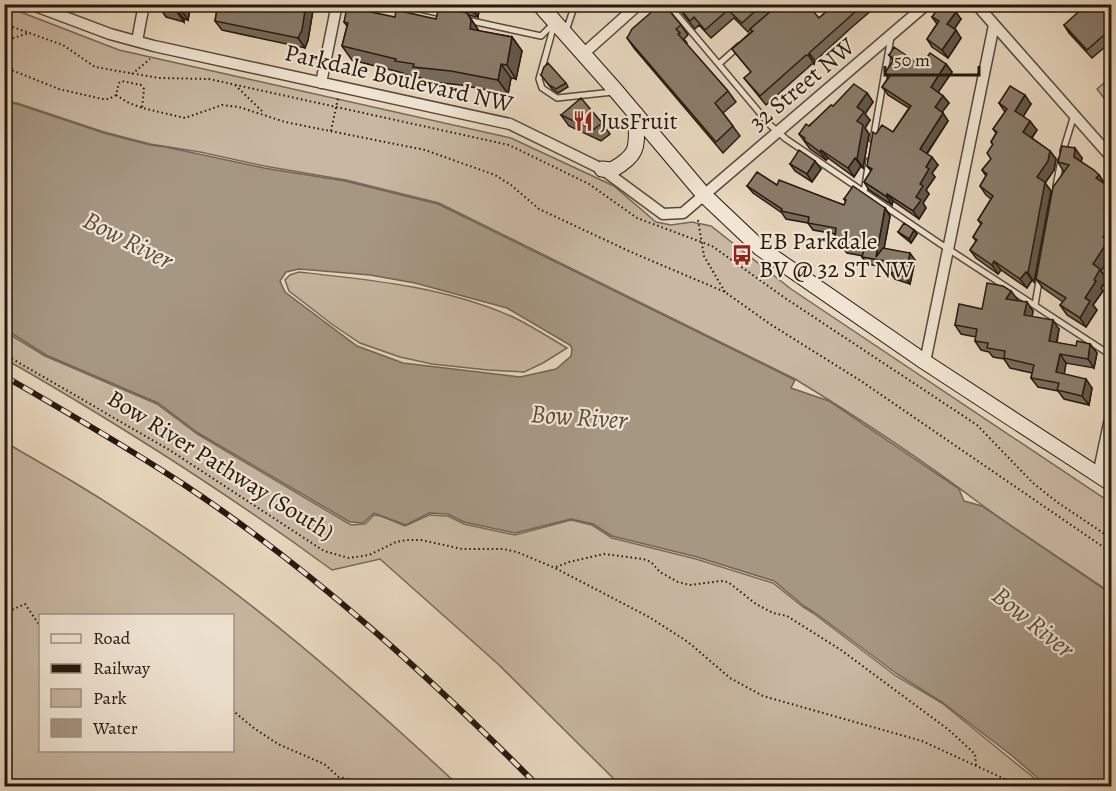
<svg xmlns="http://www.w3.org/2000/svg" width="1116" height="791" font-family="Alegreya,serif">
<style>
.green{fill:#c8b7a1;stroke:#766858;stroke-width:1.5;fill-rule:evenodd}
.water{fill:#a69783;stroke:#726455;stroke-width:1.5;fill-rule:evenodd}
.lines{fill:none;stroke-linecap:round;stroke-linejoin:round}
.lane-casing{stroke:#55483b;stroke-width:8}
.street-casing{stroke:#55483b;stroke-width:13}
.secondary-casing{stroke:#24180f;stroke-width:17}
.path{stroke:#24180f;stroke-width:2;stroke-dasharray:1.5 3;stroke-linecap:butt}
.lane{stroke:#f1e6d5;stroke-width:5}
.street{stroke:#f1e6d5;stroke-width:10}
.secondary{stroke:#f1e6d5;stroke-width:15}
.rail-casing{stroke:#24180f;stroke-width:6}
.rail{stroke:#f1e6d5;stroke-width:4;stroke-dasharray:11;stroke-linecap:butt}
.wall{fill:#776b5c;stroke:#24180f;stroke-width:1.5}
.shaded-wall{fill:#61574b;stroke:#24180f;stroke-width:1.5}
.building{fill:#8a7c6b;stroke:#24180f;stroke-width:1.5}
.labels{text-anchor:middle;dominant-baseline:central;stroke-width:4.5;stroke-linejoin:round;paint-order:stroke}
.street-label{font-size:24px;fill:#24180f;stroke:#f1e6d5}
.poi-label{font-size:24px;fill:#24180f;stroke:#f1e6d5;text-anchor:start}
.water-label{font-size:26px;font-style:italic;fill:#584b3d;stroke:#f1e6d5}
</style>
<rect width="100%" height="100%" fill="#e9d8bf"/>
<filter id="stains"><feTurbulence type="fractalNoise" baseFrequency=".00333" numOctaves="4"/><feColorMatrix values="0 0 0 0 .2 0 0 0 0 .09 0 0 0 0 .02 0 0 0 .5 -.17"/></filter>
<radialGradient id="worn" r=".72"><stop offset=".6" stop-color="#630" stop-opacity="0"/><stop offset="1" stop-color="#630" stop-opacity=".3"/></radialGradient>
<!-- green -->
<path class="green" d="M 5,6 L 119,50 L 511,138 L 614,186 L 656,222 L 671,225 L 692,222 L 711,226 L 791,289 L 1111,503 L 1111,593 C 1068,563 1024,536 982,505 C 922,460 859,418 795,379 L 439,203 L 346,180 L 264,166 L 200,152 L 150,144 L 104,132 L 17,103 L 5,101 Z
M 1111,77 L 1111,107 L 1097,89 Z
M 299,272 C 372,280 447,287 515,318 C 533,327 550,338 567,348 L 543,363 L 524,372 L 488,370 L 432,364 L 400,357 L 360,343 L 333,325 L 289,291 L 285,280 L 290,275 Z
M 4,331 L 45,356 L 157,404 L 197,434 L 351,525 L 365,524 L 374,515 L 381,516 L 405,526 L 429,515 L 448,516 L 464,524 L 515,535 L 571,520 L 592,525 L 612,538 L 696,559 L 773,583 L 803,607 L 813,613 L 896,676 L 942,703 L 1044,786 L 621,786 L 498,664 L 380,559 L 332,570 C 227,493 117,423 5,359 Z
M 5,442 C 28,456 52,469 75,483 C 215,567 340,675 459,786 L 5,786 ZM 40,616 L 232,616 L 232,750 L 40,750 Z"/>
<!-- water -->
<path class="water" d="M 5,102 L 17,104 L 104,133 L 150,145 L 166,147 L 264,168 L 345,181 L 438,204 L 795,380 L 791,388 L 829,401 L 959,489 L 964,501 L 982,506 L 1111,594 L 1111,609 L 1109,612 L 1112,613 L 1111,786 L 1047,786 L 1011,755 L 942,702 L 897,674 L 814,612 L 804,606 L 774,581 L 697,557 L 612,536 L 593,524 L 571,519 L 515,533 L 464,522 L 448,514 L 429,513 L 406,525 L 374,513 L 363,523 L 350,522 L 198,433 L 158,403 L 46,355 L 5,329 ZM 299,269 L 370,275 L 415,283 L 507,308 L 570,345 L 572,349 L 571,356 L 556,369 L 520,377 L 403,363 L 357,346 L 285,292 L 280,281 L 286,272 Z"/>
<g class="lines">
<!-- lane casing -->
<g class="lane-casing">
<path id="lane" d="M 397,4 L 443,14
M 668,4 L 770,125 L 786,139 L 939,243 L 1112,356
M 467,20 L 541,36 L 553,24
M 554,25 L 539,79 L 542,88 L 557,98 L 613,92
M 566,31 L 575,4
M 720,63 L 739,46
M 873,140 L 891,37
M 1063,151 L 1074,115
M 1056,186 L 1061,160
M 864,192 L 869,161
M 1035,305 L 1040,275"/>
</g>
<!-- street casing -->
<g class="street-casing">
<path id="street" d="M 30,4 L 110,34 L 154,46 L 510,124 L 602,169 L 663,214 L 683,213 L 927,4
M 976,4 L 1112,158
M 137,41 L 144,4
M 582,55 L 639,4
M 321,83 L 337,4
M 925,362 L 994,25
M 1098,475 L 1112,409"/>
</g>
<!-- secondary casing -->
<g class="secondary-casing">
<path id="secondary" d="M 539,4 L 617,92 L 704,195 L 760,248 L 925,362 L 1112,484
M 602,169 L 612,170 C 642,153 636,145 636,114"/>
</g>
<!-- path -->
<path class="path" d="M 4,24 L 63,45 L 95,67 L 159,78 L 209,79 L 509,145 L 589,184 L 637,218 L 712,246 L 785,298 L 977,425 L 1033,483 L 1057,502 L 1112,539
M 4,41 L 29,33
M 4,67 L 59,89 L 102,99 L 109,99 L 116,95 L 119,83 L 122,81 L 141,85 L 144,89 L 142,108 L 185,118 L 222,105 L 239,107 L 285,122 L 425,150 L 495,175 L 511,185 L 539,209 L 631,252 L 725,292 L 770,324 L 861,381 L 1112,553
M 132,74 L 150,59
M 235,85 L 263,112
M 116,95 L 127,102 L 142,108
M 331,131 L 338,98
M 698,220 L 704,256 L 725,292
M 4,354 L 171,451 L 324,551 L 349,558 L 369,555 L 396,542 L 407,540 L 421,540 L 462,549 L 503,549 L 517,552 L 555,568 L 649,617 L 688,642 L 730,678 L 763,696 L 922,741 L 1020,786
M 556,567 L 569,562 L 604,554 L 643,559 L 651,562 L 660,572 L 678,582 L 690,585 L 721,581 L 728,582 L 756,604 L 773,613 L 787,616 L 841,650 L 949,730 L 975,754 L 976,766
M 4,611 L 7,612 L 25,604 L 40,626
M 232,710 L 255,729 L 278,744 L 324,764 L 339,777 L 366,783 L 370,786"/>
<!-- lane -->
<use href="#lane" class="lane"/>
<!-- street -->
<use href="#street" class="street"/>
<!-- secondary -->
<use href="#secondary" class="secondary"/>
<!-- rail casing -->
<g class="rail-casing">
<path id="rail" d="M 4,376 C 65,411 125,446 183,484 C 313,570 429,676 538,786"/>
</g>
<!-- rail -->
<use href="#rail" class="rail"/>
</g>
<!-- wall -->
<path class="wall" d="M 158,4 L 191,4 L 188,20 L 184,19 L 184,22 L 166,17 L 159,7 Z
M 218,4 L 314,4 L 308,40 L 305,48 L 222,30 L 215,21 Z
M 448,4 L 480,4 L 478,17 L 468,15 L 479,31 L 512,37 L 522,51 L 516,79 L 511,78 L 508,94 L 461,85 L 423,81 L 421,78 L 405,75 L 403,73 L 352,60 L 342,46 L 347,26 L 344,22 L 395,17 L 436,19 L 449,9 L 448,7 Z
M 675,4 L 769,4 L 769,13 L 792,7 L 819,18 L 835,4 L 879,4 L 852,27 L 815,61 L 814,64 L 812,64 L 766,105 L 744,78 L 751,72 L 732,49 L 752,31 L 751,29 L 748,32 L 734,18 L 711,38 L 699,25 L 695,29 Z
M 1112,4 L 1112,41 L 1092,58 L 1069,33 L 1064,25 Z
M 932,17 L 961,19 L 954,29 L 961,38 L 948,58 L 932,47 L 927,39 L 937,24 Z
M 681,25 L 688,35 L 684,39 L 687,43 L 686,44 L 728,91 L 736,102 L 723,113 L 740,136 L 723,153 L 634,48 L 627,38 Z
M 889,55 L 919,64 L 923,63 L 946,64 L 952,72 L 938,92 L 943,96 L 949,103 L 942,112 L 948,121 L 927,154 L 938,165 L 932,173 L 935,177 L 926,190 L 929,194 L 923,203 L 926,208 L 919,219 L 893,201 L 892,205 L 869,190 L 864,182 L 871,171 L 867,166 L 876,134 L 893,132 L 909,108 L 888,95 L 882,87 L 888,78 L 885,73 L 893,61 Z
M 541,75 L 566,83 L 568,87 L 558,93 L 552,89 Z
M 867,93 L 873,102 L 865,114 L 870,120 L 865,128 L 869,134 L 863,168 L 861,166 L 854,177 L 828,158 L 826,160 L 810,149 L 799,134 L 833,106 Z
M 999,103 L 1031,104 L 1023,116 L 1037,130 L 1032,138 L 1050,151 L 1056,159 L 1054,170 L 1045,183 L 1051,191 L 1034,282 L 1032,280 L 1027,288 L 1001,270 L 998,274 L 976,258 L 970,250 L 976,241 L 973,237 L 981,224 L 978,220 L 991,199 L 986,195 L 980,186 L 986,176 L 982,170 L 991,159 L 993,145 L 991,142 L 996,133 L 993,129 L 1005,112 Z
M 561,115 L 602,123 L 610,134 L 601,141 L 569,126 Z
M 1082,158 L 1081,162 L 1099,175 L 1105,184 L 1112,190 L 1112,243 L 1101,271 L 1107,279 L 1101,288 L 1103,291 L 1093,305 L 1097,310 L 1086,327 L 1067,315 L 1060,305 L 1063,302 L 1043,288 L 1036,279 L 1064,172 L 1058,162 Z
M 790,164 L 821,169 L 812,182 L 795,171 Z
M 777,185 L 844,205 L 846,202 L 844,199 L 885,208 L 890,216 L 884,248 L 915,260 L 910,284 L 895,279 L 890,272 L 891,268 L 867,264 L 862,257 L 863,256 L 847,253 L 843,248 L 840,247 L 835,240 L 835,234 L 813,230 L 808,223 L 786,219 L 782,213 L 753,193 L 747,186 Z
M 914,230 L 917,234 L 911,243 L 901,235 L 898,232 Z
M 1011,291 L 1017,301 L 1033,311 L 1032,317 L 1059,329 L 1057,343 L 1076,346 L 1090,344 L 1097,353 L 1094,368 L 1066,363 L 1064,374 L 1092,388 L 1089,405 L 1064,399 L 1058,391 L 1038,387 L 1031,378 L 1032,373 L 1010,368 L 1004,359 L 993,357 L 989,352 L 981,350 L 975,341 L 976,337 L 961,334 L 955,325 L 982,309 Z"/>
<!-- shaded-wall -->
<path class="shaded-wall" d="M 182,4 L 191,4 L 188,20 L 181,10 Z
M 306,4 L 314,4 L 308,40 L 305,48 L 298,38 Z
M 477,4 L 480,4 L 478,17 L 475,13 Z
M 763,4 L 769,4 L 769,13 Z
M 177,9 L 184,19 L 184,22 L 177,12 Z
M 956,12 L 961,19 L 953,31 L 947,24 Z
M 467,13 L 481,34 L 470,29 Z
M 956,30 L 961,38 L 948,58 L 942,50 Z
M 512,37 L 522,51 L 516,79 L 507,65 Z
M 809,53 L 815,61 L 814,64 L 809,56 Z
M 501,64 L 511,78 L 508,94 L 498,80 Z
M 946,64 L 952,72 L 937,94 L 931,87 Z
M 867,93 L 873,102 L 865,114 L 870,120 L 865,128 L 869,134 L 863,168 L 857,159 L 857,107 Z
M 1025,95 L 1031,104 L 1021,120 L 1015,111 Z
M 943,96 L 949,103 L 940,115 L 935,107 Z
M 943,113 L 948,121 L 925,156 L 920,149 Z
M 1030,121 L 1037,130 L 1029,141 L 1023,132 Z
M 1075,148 L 1082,158 L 1080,167 L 1074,157 Z
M 821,150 L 828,158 L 826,160 L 820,152 Z
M 1050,151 L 1056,159 L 1054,170 L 1045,183 L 1051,191 L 1034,282 L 1028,273 L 1037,177 Z
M 932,157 L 938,165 L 932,173 L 935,177 L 926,190 L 929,194 L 923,203 L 926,208 L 919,219 L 913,211 L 916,197 L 926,167 Z
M 855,158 L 861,166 L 854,177 L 848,168 Z
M 815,161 L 821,169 L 812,182 L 807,174 Z
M 1099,175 L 1105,184 L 1096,178 Z
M 1109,187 L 1112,190 L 1111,213 L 1105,203 L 1107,190 Z
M 887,194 L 893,201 L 892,205 L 887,197 Z
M 885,208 L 890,216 L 882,260 L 876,257 Z
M 1112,215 L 1112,243 L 1111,244 L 1112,246 L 1112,255 L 1101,271 L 1107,279 L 1101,288 L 1103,291 L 1093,305 L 1097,310 L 1086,327 L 1080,318 L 1085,298 L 1094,280 L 1093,264 L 1108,220 Z
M 914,230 L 917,234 L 911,243 L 909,239 Z
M 910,253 L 915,260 L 910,284 L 905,277 Z
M 994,261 L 1001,270 L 998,274 L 992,265 Z
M 1026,272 L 1032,280 L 1027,288 L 1020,279 Z
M 1011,291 L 1018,300 L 1012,308 L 1006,299 Z
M 1027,302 L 1033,311 L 1031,324 L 1024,315 Z
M 1053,320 L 1059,329 L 1055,350 L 1049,341 Z
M 1090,344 L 1097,353 L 1094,368 L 1088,359 Z
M 1060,354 L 1066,363 L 1063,381 L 1056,372 Z
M 1086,379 L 1092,388 L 1089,405 L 1082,396 Z"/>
<!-- building -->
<path class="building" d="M 158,4 L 182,4 L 181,10 L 177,9 L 177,12 L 159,7 Z
M 218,4 L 306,4 L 302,30 L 298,38 L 215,21 Z
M 448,4 L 477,4 L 475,13 L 448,7 Z
M 664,4 L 681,25 L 676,29 L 680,33 L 678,34 L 728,91 L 715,103 L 733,126 L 716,142 L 627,38 L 632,29 L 655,9 Z
M 676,4 L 763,4 L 742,23 L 728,10 L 705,30 L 694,17 L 690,21 Z
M 779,4 L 790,4 L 792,7 L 794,4 L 807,4 L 819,18 L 835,4 L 864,4 L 809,53 L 809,56 L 806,55 L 760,96 L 744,78 L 751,72 L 732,49 L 753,31 L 750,29 Z
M 941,4 L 945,4 L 956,12 L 947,24 L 956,30 L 942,50 L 927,39 L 939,21 L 932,17 Z
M 1087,4 L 1112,4 L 1112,28 L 1087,50 L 1064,25 Z
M 347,7 L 395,17 L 396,10 L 436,19 L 439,7 L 467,13 L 471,20 L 470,29 L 512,37 L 507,65 L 501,64 L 498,80 L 451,71 L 413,67 L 414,64 L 395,61 L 396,59 L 342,46 L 348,23 L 344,22 Z
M 894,47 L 919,64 L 921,61 L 923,63 L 930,53 L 946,64 L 931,87 L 943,96 L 935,107 L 943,113 L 920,149 L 932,157 L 926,167 L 929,169 L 920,184 L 923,186 L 916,197 L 921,200 L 913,211 L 887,194 L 887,197 L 864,182 L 872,169 L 867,166 L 873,132 L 876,134 L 882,125 L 893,132 L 911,106 L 882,87 L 890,76 L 885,73 L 894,59 L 889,55 Z
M 548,63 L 566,83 L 556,89 L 549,85 L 541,75 L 544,67 Z
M 854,84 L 867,93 L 857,107 L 864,112 L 857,121 L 863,125 L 857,159 L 855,158 L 848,168 L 821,150 L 820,152 L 804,140 L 805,138 L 799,134 L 806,124 L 809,126 L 831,105 L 833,106 Z
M 1010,86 L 1025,95 L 1015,111 L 1030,121 L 1023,132 L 1050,151 L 1048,161 L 1037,177 L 1045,182 L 1028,273 L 1026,272 L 1020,279 L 994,261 L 992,265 L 970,250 L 977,240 L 973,237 L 982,223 L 978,220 L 993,196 L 980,186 L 987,174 L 982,170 L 991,159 L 987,153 L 993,144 L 991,142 L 997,132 L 993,129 L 1007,109 L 999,103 Z
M 581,98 L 602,123 L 593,130 L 561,115 Z
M 1062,146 L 1075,148 L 1074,157 L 1094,170 L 1099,175 L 1096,178 L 1109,187 L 1107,190 L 1112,193 L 1105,203 L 1112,208 L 1112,215 L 1108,220 L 1112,222 L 1112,224 L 1103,237 L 1108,241 L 1093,264 L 1100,269 L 1094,280 L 1096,281 L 1085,298 L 1090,301 L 1080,318 L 1060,305 L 1066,298 L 1036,279 L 1053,187 L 1069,165 L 1058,162 Z
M 799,150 L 815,161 L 807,174 L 790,164 Z
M 757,172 L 777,185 L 779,180 L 844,205 L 846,200 L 844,199 L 853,186 L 885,208 L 876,257 L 883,248 L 910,253 L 905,277 L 890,272 L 892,262 L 862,257 L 864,250 L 842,246 L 843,241 L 835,240 L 836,228 L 808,223 L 809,217 L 781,211 L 782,209 L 747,186 Z
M 904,223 L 914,230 L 909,239 L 898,232 Z
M 987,283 L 1003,286 L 1011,291 L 1006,299 L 1027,302 L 1024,315 L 1053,320 L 1049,341 L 1076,346 L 1077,341 L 1090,344 L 1088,359 L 1060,354 L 1056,372 L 1086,379 L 1082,396 L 1057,390 L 1059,383 L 1031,378 L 1034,365 L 1004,358 L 1005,351 L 987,348 L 988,343 L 975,341 L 977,329 L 955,325 L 959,304 L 982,309 Z"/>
<!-- icons -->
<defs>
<g id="restaurant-bare" transform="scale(1.62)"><path d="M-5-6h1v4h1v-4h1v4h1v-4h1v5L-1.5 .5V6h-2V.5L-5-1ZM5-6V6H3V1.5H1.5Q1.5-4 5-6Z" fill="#8f2418" stroke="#f1e6d5" stroke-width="2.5" paint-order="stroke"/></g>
<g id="bus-bare" transform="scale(1.62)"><path d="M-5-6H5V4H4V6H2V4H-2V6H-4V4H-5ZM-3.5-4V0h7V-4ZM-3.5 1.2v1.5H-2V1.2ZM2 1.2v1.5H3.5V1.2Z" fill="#8f2418" stroke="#f1e6d5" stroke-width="2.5" paint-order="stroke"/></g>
</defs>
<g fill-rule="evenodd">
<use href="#restaurant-bare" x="583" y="121"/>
<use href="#bus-bare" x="742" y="255"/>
</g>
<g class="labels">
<!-- street labels -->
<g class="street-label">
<text transform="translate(399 78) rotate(13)">Parkdale Boulevard NW</text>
<text transform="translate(802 84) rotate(-40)">32 Street NW</text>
<text transform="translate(221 465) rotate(32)">Bow River Pathway (South)</text>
</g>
<!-- poi labels -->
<g class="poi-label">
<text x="600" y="121">JusFruit</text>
<text x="759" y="241">EB Parkdale<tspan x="759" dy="28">BV @ 32 ST NW</tspan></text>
</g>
<!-- water labels -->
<g class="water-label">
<text transform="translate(128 240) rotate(27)">Bow River</text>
<text transform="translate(579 417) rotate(4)">Bow River</text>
<text transform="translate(1033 622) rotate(39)">Bow River</text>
</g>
</g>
<!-- margin -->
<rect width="1116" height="791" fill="none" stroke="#e9d8bf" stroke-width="24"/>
<rect x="6" y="6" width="1104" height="779" fill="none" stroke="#24180f" stroke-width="3"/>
<rect x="12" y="12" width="1092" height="767" fill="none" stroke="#24180f" stroke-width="1.5"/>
<!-- legend -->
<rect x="39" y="614" width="195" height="138" fill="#f1e6d5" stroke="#9f9486" stroke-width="1.5"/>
<rect x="51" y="634" width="30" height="9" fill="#f1e6d5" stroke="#9f9486" stroke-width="1.5"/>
<text x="93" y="644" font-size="18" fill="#24180f">Road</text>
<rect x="51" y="664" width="30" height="9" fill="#24180f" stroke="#9f9486" stroke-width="1.5"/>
<text x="93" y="674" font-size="18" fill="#24180f">Railway</text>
<rect x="51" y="689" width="30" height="18" fill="#c8b7a1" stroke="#9f9486" stroke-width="1.5"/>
<text x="93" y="704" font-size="18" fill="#24180f">Park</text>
<rect x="51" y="719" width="30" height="18" fill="#a69783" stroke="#9f9486" stroke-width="1.5"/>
<text x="93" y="734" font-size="18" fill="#24180f">Water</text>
<!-- scale -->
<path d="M885 66v9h94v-9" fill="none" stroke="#24180f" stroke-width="3"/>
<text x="894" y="66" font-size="18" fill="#24180f" stroke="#f1e6d5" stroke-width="4.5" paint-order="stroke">50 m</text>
<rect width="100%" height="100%" filter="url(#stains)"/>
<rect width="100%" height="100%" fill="url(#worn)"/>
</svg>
